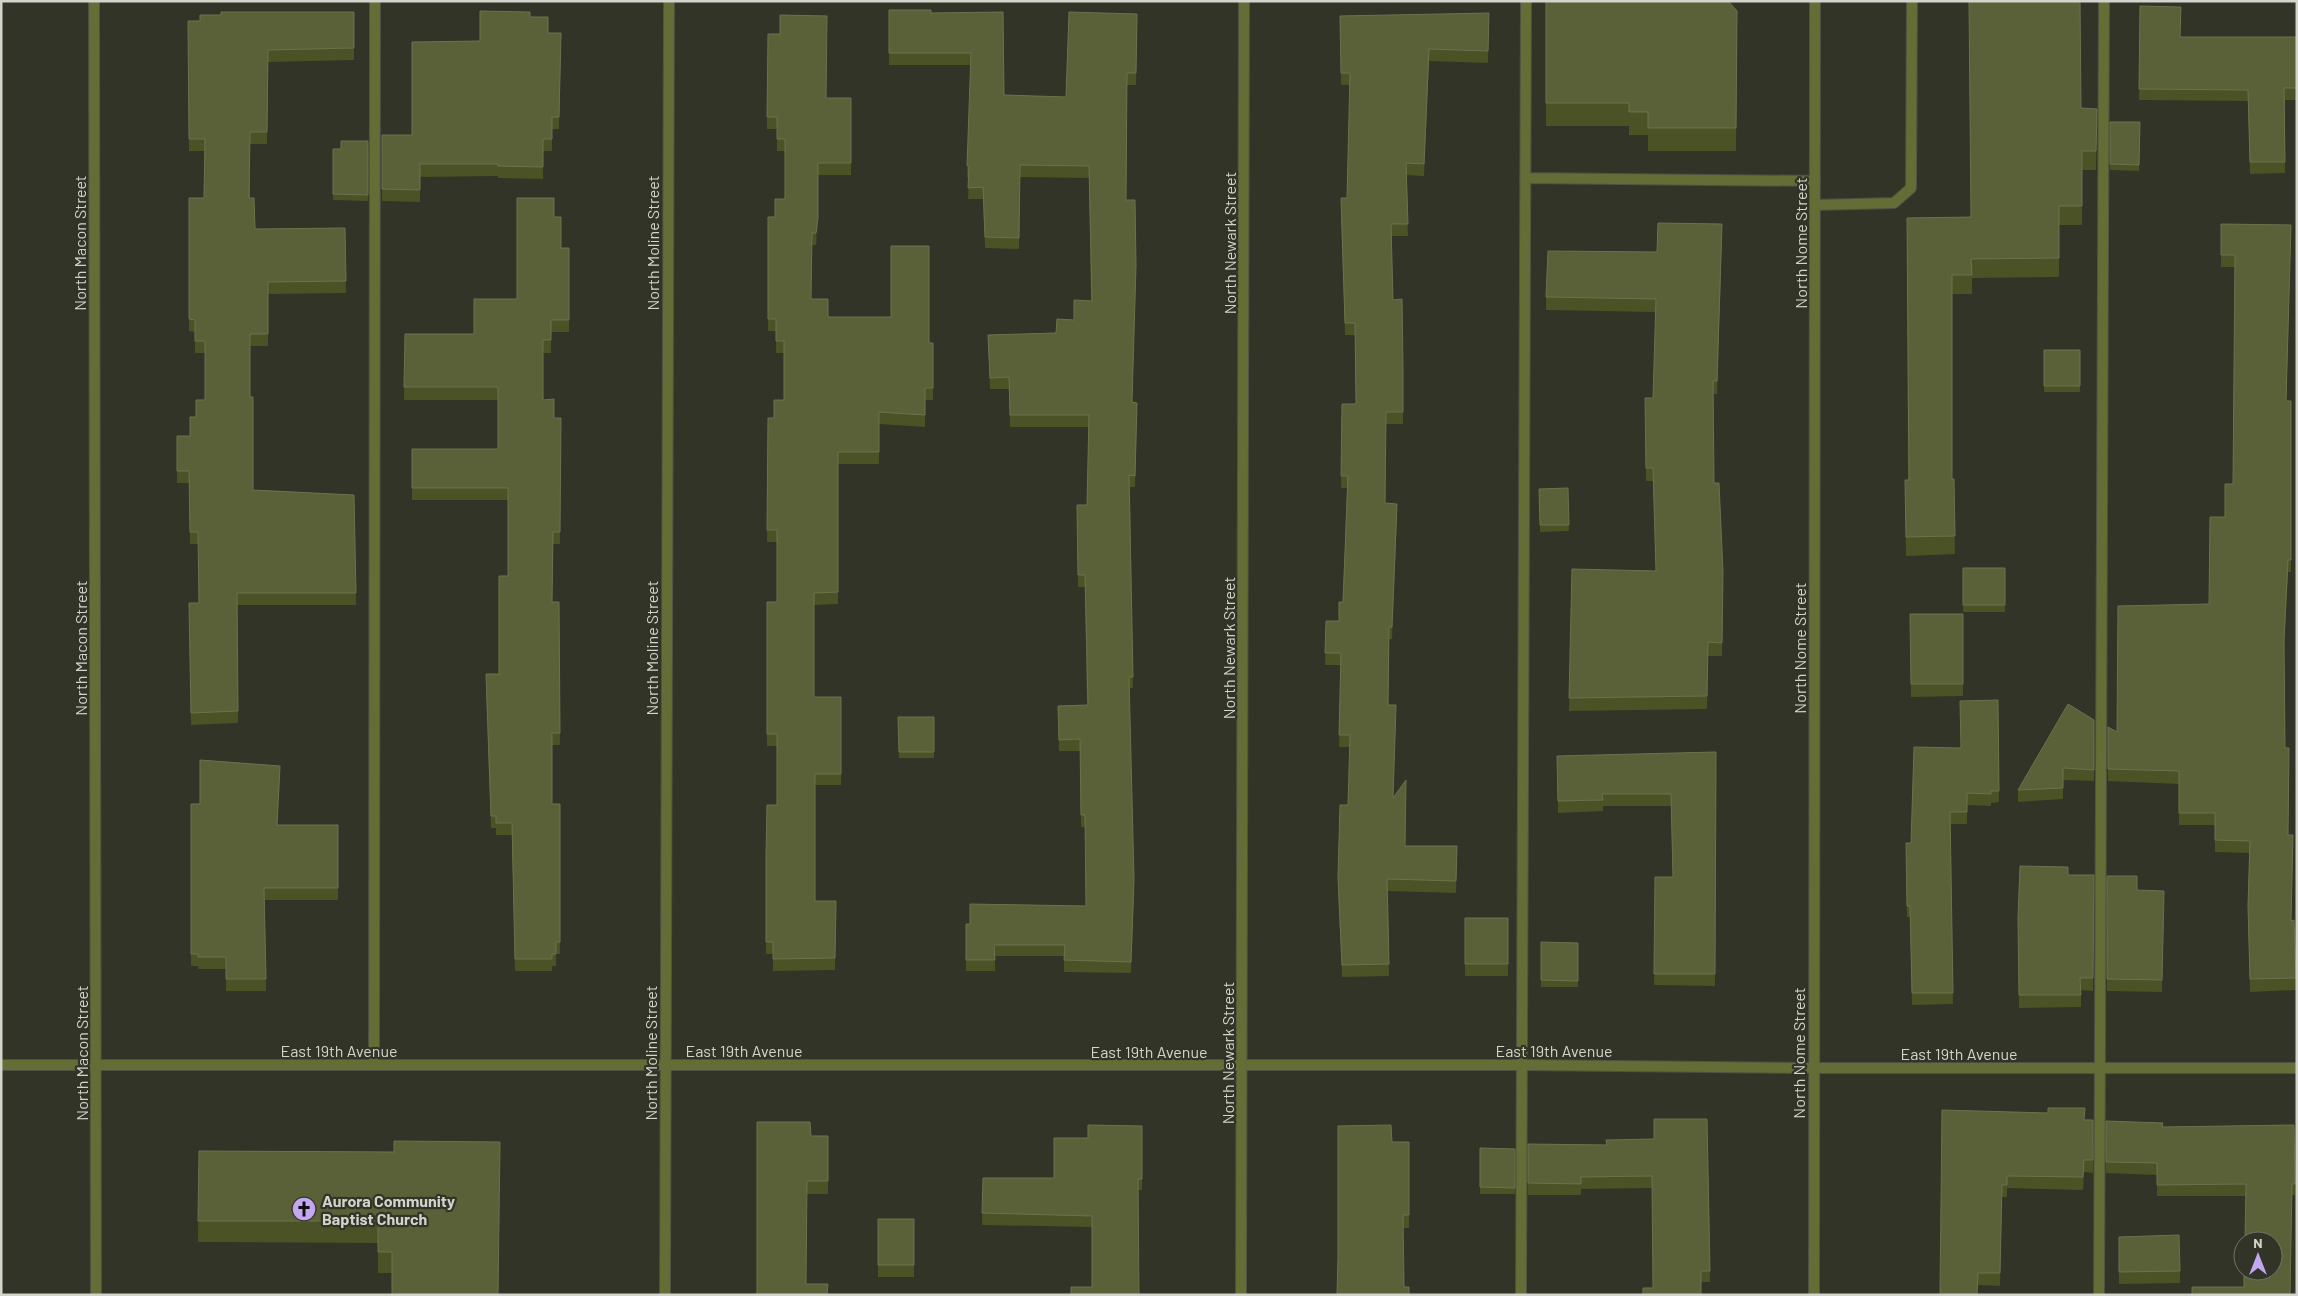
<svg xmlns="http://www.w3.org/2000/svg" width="2298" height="1296" font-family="Barlow,sans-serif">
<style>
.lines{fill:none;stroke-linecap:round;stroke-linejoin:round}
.service-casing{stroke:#4e5144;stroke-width:12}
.minor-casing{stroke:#4e5144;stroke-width:12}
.tertiary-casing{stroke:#4e5144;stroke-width:12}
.service{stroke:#636d35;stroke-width:10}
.minor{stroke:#636d35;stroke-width:10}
.tertiary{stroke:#636d35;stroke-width:10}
.wall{fill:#4b5225}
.shaded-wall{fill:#3b401e}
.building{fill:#5a6037;stroke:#6d724e}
.labels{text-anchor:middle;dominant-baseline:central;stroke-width:4.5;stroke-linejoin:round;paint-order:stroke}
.street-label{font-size:16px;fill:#d3d5cc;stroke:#313426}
.poi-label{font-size:16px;font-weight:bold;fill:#d3d5cc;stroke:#313426;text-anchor:start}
</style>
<rect width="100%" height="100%" fill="#313426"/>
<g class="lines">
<!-- service casing -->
<g class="service-casing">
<path id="service" d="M 1525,178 L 1815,181
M 1815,205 L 1894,203 L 1911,188 L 1912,1
M 374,1065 L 375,1
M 1521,1295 L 1526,1
M 2099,1295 L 2104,1"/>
</g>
<!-- minor casing -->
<g class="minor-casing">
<path id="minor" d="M 94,1 L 96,1295
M 1,1065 L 1521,1065 L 1813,1068 L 2297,1068
M 1241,1295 L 1244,1
M 1814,1295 L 1815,1"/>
</g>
<!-- tertiary casing -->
<g class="tertiary-casing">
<path id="tertiary" d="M 665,1295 L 669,1"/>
</g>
<!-- service -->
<use href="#service" class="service"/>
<!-- minor -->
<use href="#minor" class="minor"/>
<!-- tertiary -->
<use href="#tertiary" class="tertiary"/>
</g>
<!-- wall -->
<path class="wall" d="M 1546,1 L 1737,11 L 1736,151 L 1648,151 L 1648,135 L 1629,135 L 1629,126 L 1546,126 Z
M 2140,6 L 2180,37 L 2297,37 L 2297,100 L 2285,100 L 2285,173 L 2250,174 L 2248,101 L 2139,100 Z
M 889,10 L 931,13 L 1003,12 L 1004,95 L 1066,97 L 1137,14 L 1136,85 L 1127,85 L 1126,200 L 1132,402 L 1137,403 L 1135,487 L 1130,487 L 1133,688 L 1129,688 L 1134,891 L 1131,973 L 1064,972 L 1064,956 L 995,956 L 995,971 L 966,971 L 966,924 L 970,924 L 1086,906 L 1085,827 L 1081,827 L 1080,751 L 1059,751 L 1058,706 L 1087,705 L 1085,587 L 1078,587 L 1077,505 L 1087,505 L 1089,427 L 1010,427 L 1009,389 L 990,389 L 988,335 L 1056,333 L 1074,320 L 1091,301 L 1089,178 L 1020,177 L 1019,249 L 985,248 L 983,199 L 968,199 L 969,178 L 967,177 L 971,65 L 889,65 Z
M 354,12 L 354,60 L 268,62 L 267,144 L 250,144 L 250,198 L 255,229 L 345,228 L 346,293 L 268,294 L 268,346 L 250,346 L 250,397 L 253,490 L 354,495 L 356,605 L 237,605 L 238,723 L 191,725 L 189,603 L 199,603 L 198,544 L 190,544 L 189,483 L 177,483 L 177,436 L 190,436 L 196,417 L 205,400 L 205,353 L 195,353 L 195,332 L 189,331 L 189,198 L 204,198 L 205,151 L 189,151 L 188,21 L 200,21 L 221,15 Z
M 1340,16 L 1489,25 L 1488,63 L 1429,61 L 1424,176 L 1406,175 L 1408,236 L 1391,236 L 1393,300 L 1403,366 L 1403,424 L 1386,424 L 1385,503 L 1397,516 L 1392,639 L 1389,639 L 1388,705 L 1396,717 L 1393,797 L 1405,846 L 1457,846 L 1456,893 L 1388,891 L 1389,976 L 1342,977 L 1338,889 L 1340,805 L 1348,805 L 1350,747 L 1339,747 L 1341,665 L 1325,665 L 1326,621 L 1339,621 L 1343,602 L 1347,488 L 1341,488 L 1342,404 L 1356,404 L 1355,335 L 1345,335 L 1341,210 L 1347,198 L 1350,85 L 1341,85 Z
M 548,33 L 561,33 L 559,129 L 552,129 L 552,151 L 543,151 L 543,179 L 498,178 L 498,176 L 420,177 L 420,202 L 382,201 L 382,135 L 412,135 L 480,41 Z
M 767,70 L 826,98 L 851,98 L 851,175 L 818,175 L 818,229 L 816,245 L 812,245 L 811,299 L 828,317 L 929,343 L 933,343 L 933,400 L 925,400 L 925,427 L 879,424 L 879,464 L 838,464 L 838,604 L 814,605 L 814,697 L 841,697 L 841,785 L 815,785 L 815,901 L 836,901 L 835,970 L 773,971 L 773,954 L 766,954 L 766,854 L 777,805 L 777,746 L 767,746 L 767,602 L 777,602 L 777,542 L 767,542 L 768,418 L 774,418 L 784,400 L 784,353 L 776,353 L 776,331 L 768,331 L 768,217 L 775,217 L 785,199 L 785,151 L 777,151 L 777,129 L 767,129 Z
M 2081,108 L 2097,109 L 2096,170 L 2082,170 L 2082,225 L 2059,225 L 2059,277 L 1972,278 L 1972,294 L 1952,294 L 1952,479 L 1954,479 L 1955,554 L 1906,556 L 1905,480 L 1908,480 L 1907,218 L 1970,217 Z
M 2110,122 L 2140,122 L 2139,171 L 2110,170 Z
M 368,141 L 368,201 L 333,200 L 333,149 L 341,149 Z
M 554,217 L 561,248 L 569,248 L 569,332 L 551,332 L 551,353 L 543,353 L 543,400 L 554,418 L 561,418 L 560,544 L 553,544 L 552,602 L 559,602 L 560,745 L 552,745 L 552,804 L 560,804 L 560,954 L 556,954 L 556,966 L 552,966 L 552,971 L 515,971 L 512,835 L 496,835 L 496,828 L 491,828 L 486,686 L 486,674 L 499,674 L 508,576 L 508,500 L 412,500 L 412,449 L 498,449 L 498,400 L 404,400 L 405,334 L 474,334 L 517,299 Z
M 2221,224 L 2291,225 L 2286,401 L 2291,401 L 2291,572 L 2288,572 L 2284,649 L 2285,748 L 2291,921 L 2296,978 L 2296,990 L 2250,992 L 2248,919 L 2249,853 L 2215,852 L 2215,825 L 2179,825 L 2179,784 L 2108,781 L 2108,727 L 2117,732 L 2209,604 L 2233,484 L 2235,267 L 2221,267 Z
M 1722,237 L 1717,394 L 1713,394 L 1714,483 L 1723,572 L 1722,656 L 1708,656 L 1707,709 L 1569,711 L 1572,569 L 1656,571 L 1653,481 L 1646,481 L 1645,411 L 1653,398 L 1656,312 L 1546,310 L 1546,297 L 1657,252 Z
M 2044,350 L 2080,350 L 2080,392 L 2044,392 Z
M 1568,488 L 1569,531 L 1540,532 L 1539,489 Z
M 1963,568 L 2005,568 L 2005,612 L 1963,612 Z
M 1910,614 L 1963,614 L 1963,696 L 1911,697 Z
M 1998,700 L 1999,802 L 1991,803 L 1991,806 L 1967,805 L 1967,824 L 1950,824 L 1953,1004 L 1912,1005 L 1910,917 L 1907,917 L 1906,843 L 1911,843 L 1961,748 Z
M 898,717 L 934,717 L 934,758 L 899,758 Z
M 2094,720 L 2094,781 L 2063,780 L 2063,799 L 2018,802 L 2018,790 Z
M 1716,752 L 1715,986 L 1654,985 L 1655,877 L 1673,877 L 1671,806 L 1603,806 L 1603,811 L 1558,813 L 1557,756 Z
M 280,778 L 277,825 L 338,825 L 338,900 L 264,900 L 266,991 L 226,991 L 226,969 L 198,969 L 198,966 L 191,966 L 191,804 L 200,804 Z
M 2068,875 L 2094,875 L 2093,991 L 2081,990 L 2081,1007 L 2019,1008 L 2018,918 Z
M 2107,876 L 2164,903 L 2162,992 L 2107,991 Z
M 1465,918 L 1508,918 L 1508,976 L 1465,976 Z
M 1541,942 L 1578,943 L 1578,987 L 1541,987 Z
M 1942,1110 L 2093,1120 L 2093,1173 L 2084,1172 L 2083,1190 L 2007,1188 L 2007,1197 L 2002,1197 L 2000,1286 L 1978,1285 Z
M 1707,1119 L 1710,1282 L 1701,1282 L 1701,1295 L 1653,1288 L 1652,1188 L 1581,1189 L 1581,1195 L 1528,1195 L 1528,1144 L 1607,1145 L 1654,1139 Z
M 2106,1121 L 2162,1127 L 2294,1125 L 2295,1195 L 2292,1195 L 2244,1287 L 2246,1196 L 2157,1196 L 2157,1175 L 2106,1173 Z
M 1142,1126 L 1142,1190 L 1138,1190 L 1092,1287 L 1092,1227 L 982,1225 L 983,1178 L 1054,1178 L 1088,1138 Z
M 811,1136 L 828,1136 L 828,1194 L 807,1194 L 757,1295 Z
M 1392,1142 L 1409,1142 L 1409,1228 L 1403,1228 L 1404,1287 L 1337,1295 Z
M 1480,1148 L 1515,1149 L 1515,1194 L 1480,1194 Z
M 199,1151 L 394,1152 L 392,1273 L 378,1273 L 378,1243 L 198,1242 Z
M 878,1219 L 914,1219 L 914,1277 L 878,1277 Z
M 2119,1237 L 2180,1271 L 2180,1283 L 2119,1284 Z"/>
<!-- shaded-wall -->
<path class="shaded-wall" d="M 1429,49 L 1429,61 L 1424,176 L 1424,164 Z
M 818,218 L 818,229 L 816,245 L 816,233 Z
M 1397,504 L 1397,516 L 1392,639 L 1392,627 Z
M 280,766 L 280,778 L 277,837 L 277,825 Z"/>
<!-- building -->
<path class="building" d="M 1546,1 L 1728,1 L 1737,11 L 1736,128 L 1648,128 L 1648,112 L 1629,112 L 1629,103 L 1546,103 Z
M 1969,1 L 2080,1 L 2081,108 L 2097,109 L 2096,151 L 2082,151 L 2082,206 L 2059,206 L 2059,258 L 1971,259 L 1972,275 L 1952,275 L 1952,479 L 1954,479 L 1955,536 L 1906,537 L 1905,480 L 1909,480 L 1907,218 L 1971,217 Z
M 2140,6 L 2181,7 L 2180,37 L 2297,37 L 2297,88 L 2284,88 L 2285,162 L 2250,162 L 2248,90 L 2139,89 Z
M 889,10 L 931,10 L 931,13 L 1003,12 L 1004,95 L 1066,97 L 1069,12 L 1137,14 L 1136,73 L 1127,73 L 1126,200 L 1135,200 L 1136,265 L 1132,402 L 1137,403 L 1135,476 L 1129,475 L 1133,677 L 1129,677 L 1134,879 L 1131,962 L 1064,960 L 1065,945 L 994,945 L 995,960 L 966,960 L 966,924 L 970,924 L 970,904 L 1086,906 L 1085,815 L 1081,815 L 1080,739 L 1059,740 L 1058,706 L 1088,705 L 1085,575 L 1078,575 L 1077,505 L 1087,505 L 1089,415 L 1010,415 L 1009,377 L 990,378 L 988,335 L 1056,333 L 1057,319 L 1074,320 L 1074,300 L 1092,301 L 1089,166 L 1020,165 L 1019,238 L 985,237 L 983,187 L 968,188 L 969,166 L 967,166 L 971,53 L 889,53 Z
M 480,11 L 530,12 L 530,17 L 548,17 L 548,33 L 561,33 L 559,117 L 552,117 L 552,139 L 543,139 L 543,167 L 498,166 L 498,164 L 420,164 L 420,190 L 382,189 L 382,135 L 412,135 L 412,42 L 480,41 Z
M 221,12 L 354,12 L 354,48 L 268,50 L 267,132 L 250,132 L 249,198 L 254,198 L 255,229 L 345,228 L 346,281 L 268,282 L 268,334 L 250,334 L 250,397 L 253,397 L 253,490 L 354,495 L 356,593 L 237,593 L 238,711 L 191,713 L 189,603 L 199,603 L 198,532 L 190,532 L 189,471 L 177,471 L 177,436 L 190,436 L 190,417 L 196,417 L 196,400 L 205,400 L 205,341 L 195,341 L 195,320 L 189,319 L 189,198 L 204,198 L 205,139 L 189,139 L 188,21 L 200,21 L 200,15 L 221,15 Z
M 1489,13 L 1488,51 L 1429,49 L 1424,164 L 1406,163 L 1408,224 L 1391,224 L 1393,300 L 1402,299 L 1403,366 L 1403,412 L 1386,412 L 1385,503 L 1397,504 L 1392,627 L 1389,627 L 1388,705 L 1396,705 L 1393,798 L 1406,780 L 1405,846 L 1457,846 L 1456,881 L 1387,879 L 1389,964 L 1342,965 L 1338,877 L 1340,805 L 1348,805 L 1350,735 L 1339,735 L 1341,653 L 1325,653 L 1326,621 L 1339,621 L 1339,602 L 1343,602 L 1348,476 L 1341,476 L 1342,404 L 1356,404 L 1355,323 L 1345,323 L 1341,198 L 1347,198 L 1350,73 L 1341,73 L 1340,16 Z
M 780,15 L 827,16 L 826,98 L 851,98 L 851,163 L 818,163 L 818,218 L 816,233 L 812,233 L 811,299 L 828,299 L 828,317 L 891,317 L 891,246 L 929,246 L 929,343 L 933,343 L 933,388 L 925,388 L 925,415 L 879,412 L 879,452 L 838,452 L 838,592 L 814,593 L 814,697 L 841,697 L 841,774 L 815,774 L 815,901 L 836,901 L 835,958 L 773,959 L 773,942 L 766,942 L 766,854 L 767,805 L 777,805 L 777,734 L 767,734 L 767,602 L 777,602 L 777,530 L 767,530 L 768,418 L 774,418 L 774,400 L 784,400 L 784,341 L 776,341 L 776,319 L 768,319 L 768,217 L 775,217 L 775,199 L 785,199 L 785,139 L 777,139 L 777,117 L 767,117 L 768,34 L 780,34 Z
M 2110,122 L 2140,122 L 2139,165 L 2110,164 Z
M 341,141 L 368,141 L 368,195 L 333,194 L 333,149 L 341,149 Z
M 517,198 L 554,198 L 554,217 L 561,217 L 561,248 L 569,248 L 569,320 L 551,320 L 551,340 L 543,340 L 543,400 L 554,399 L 554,418 L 561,418 L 560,532 L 553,532 L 552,602 L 559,602 L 560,733 L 552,733 L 552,804 L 560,804 L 560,942 L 556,942 L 556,954 L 552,954 L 552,959 L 515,959 L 512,823 L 496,823 L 496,816 L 491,816 L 486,674 L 499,674 L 499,576 L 508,576 L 508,488 L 412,488 L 412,449 L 498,449 L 498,387 L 404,387 L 405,334 L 474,334 L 474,299 L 517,299 Z
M 1658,223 L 1722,224 L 1717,381 L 1713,381 L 1714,483 L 1719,483 L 1723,572 L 1722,643 L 1708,642 L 1707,696 L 1569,698 L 1572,569 L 1656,571 L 1653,468 L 1646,468 L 1645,398 L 1653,398 L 1656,299 L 1546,297 L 1548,251 L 1657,252 Z
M 2221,224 L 2291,225 L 2286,401 L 2291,401 L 2291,560 L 2288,560 L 2284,639 L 2285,748 L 2289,748 L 2288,835 L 2293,835 L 2291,921 L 2294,920 L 2296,978 L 2250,979 L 2248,906 L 2250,841 L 2215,840 L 2215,813 L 2179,813 L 2179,771 L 2108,769 L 2108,727 L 2117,732 L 2118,606 L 2209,604 L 2210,517 L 2225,517 L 2225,484 L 2233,484 L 2235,255 L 2221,255 Z
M 2044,350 L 2080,350 L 2080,386 L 2044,386 Z
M 1568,488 L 1569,525 L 1540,525 L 1539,489 Z
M 1963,568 L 2005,568 L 2005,605 L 1963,605 Z
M 1910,614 L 1963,614 L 1963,684 L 1911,684 Z
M 1998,700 L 1999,791 L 1991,791 L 1991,794 L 1967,793 L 1967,812 L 1950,812 L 1953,993 L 1912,993 L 1910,906 L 1907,906 L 1906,843 L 1911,843 L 1914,747 L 1961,748 L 1960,701 Z
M 2068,704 L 2094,720 L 2094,770 L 2063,768 L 2063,788 L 2018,790 Z
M 898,717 L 934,717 L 934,752 L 899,752 Z
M 1716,752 L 1715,974 L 1654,974 L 1655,877 L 1673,877 L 1671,794 L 1602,794 L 1603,800 L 1558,801 L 1557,756 Z
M 200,760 L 280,766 L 277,825 L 338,825 L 338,888 L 264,888 L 266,979 L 226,979 L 226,957 L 198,957 L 198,954 L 191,954 L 191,804 L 200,804 Z
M 2020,866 L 2068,867 L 2068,875 L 2094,875 L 2093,978 L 2080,978 L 2081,995 L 2019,995 L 2018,918 Z
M 2107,876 L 2137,876 L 2137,890 L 2164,891 L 2162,980 L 2107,979 Z
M 1465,918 L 1508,918 L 1508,964 L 1465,964 Z
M 1541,942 L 1578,943 L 1578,981 L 1541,980 Z
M 2048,1108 L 2085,1108 L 2084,1120 L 2093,1120 L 2093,1160 L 2084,1160 L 2083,1177 L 2007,1176 L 2007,1185 L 2002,1185 L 2000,1273 L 1978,1273 L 1977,1295 L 1940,1295 L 1942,1110 L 2048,1113 Z
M 1654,1119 L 1707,1119 L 1710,1271 L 1701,1271 L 1701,1295 L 1643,1295 L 1643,1288 L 1653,1288 L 1652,1176 L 1581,1177 L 1581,1184 L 1528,1183 L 1528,1144 L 1607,1145 L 1606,1140 L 1654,1139 Z
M 2106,1121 L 2163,1123 L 2162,1127 L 2294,1125 L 2295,1184 L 2292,1184 L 2290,1295 L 2192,1295 L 2192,1287 L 2244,1287 L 2244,1271 L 2273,1271 L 2273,1241 L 2245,1241 L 2246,1184 L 2157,1185 L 2157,1163 L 2106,1162 Z
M 757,1122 L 810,1122 L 811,1136 L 828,1136 L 828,1181 L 807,1181 L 806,1284 L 828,1284 L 827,1295 L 757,1295 Z
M 1088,1125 L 1142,1126 L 1142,1179 L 1138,1179 L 1139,1295 L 1071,1295 L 1071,1287 L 1092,1287 L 1092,1216 L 982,1213 L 983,1178 L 1054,1178 L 1054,1138 L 1088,1138 Z
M 1391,1125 L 1392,1142 L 1409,1142 L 1409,1215 L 1403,1215 L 1404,1287 L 1409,1287 L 1409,1295 L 1337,1295 L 1338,1256 L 1338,1126 Z
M 394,1141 L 500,1142 L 498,1295 L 392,1295 L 392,1252 L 378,1252 L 378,1221 L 198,1221 L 199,1151 L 394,1152 Z
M 1480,1148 L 1515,1149 L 1515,1188 L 1480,1187 Z
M 878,1219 L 914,1219 L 914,1265 L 878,1265 Z
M 2179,1235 L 2180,1271 L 2119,1272 L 2119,1237 Z"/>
<!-- icons -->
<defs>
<g id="church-disc" transform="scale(1.25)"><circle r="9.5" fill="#c4a7f1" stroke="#313426"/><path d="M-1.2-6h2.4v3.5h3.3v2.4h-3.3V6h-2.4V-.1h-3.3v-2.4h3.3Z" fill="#111"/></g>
</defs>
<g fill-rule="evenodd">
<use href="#church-disc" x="304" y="1209"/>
</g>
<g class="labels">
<!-- street labels -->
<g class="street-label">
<text transform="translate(79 243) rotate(-90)">North Macon Street</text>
<text transform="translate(652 243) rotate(-90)">North Moline Street</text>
<text transform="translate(1229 243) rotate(-90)">North Newark Street</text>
<text transform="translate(1800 243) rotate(-90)">North Nome Street</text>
<text transform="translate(80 648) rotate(-90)">North Macon Street</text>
<text transform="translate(651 648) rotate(-90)">North Moline Street</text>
<text transform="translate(1228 648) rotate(-90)">North Newark Street</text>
<text transform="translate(1799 648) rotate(-90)">North Nome Street</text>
<text x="339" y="1050">East 19th Avenue</text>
<text x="744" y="1050">East 19th Avenue</text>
<text x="1554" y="1050">East 19th Avenue</text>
<text x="1149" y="1051">East 19th Avenue</text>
<text transform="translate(81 1053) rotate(-90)">North Macon Street</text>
<text transform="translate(650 1053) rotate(-90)">North Moline Street</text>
<text transform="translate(1227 1053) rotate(-90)">North Newark Street</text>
<text transform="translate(1798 1053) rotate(-90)">North Nome Street</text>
<text x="1959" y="1053">East 19th Avenue</text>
</g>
<!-- poi labels -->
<g class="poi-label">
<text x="322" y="1200">Aurora Community<tspan x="322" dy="18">Baptist Church</tspan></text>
</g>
</g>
<!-- border -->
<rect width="2298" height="1296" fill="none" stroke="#d3d5cc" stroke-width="5"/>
<!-- north arrow -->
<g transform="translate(2258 1256)"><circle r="24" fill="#313426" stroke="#727468"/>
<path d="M0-4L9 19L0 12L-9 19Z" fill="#c4a7f1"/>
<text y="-8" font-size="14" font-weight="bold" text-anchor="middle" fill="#d3d5cc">N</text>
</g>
</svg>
